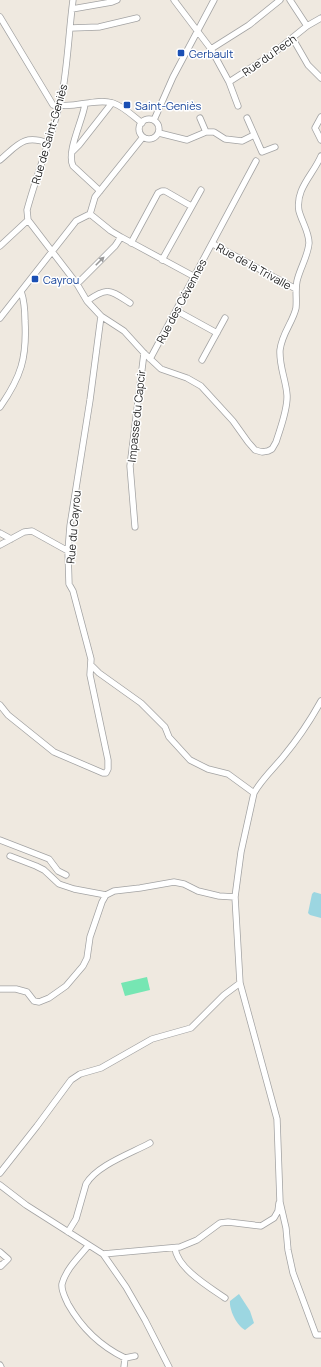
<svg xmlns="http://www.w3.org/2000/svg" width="321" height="1367" font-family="Manrope,sans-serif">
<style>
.pitch{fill:#76e6b3}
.water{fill:#9cd6e1}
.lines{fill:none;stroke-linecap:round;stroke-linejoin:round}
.minor-casing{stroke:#a3a3a3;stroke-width:7}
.minor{stroke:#fff;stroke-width:5.5}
.oneway{fill:#999}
.transit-dot{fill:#1a4fb4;stroke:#fff;stroke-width:1.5}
.labels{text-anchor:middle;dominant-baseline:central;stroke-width:3;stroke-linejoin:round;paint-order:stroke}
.transit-label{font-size:11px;fill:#164399;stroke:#fff;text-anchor:start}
.street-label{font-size:11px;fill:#1c1c1c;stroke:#fff}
</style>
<rect width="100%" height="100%" fill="#efe9e0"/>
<!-- pitch -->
<path class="pitch" d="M 147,977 L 150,990 L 125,996 L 121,983 Z"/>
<!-- water -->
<path class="water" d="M 314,892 L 321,894 L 321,918 L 310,915 L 308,913 L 312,894 Z
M 239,1294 L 250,1311 L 254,1323 L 245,1330 C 237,1326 229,1310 230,1301 Z"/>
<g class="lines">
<!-- minor casing -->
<g class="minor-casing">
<path id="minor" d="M 174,0 L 211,49 L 229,82 L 238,106
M 290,0 L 307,26
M 72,9 L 112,2 L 117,0
M 0,17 L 53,105 L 58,107
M 71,28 L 99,27 L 137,18
M 293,39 L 308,65 L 321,78
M 211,49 L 249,25 L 280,0
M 229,82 L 271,55 L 307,26 L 321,18
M 85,104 C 83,120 66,152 73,166 L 100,191
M 59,105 C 77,108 95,98 113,103 C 123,106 133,116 142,123
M 321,117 L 315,128 L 321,140
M 200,118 L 206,132
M 247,118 L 262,152 L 275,147
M139 129a10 10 0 1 1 20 0a10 10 0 1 1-20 0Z
M 154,120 L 173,77 L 214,0
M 159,133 L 187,140 L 206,132 L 214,132 L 225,139 L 242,141 L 254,135
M 72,152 L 79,145 L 112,103
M 0,160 C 18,145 23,134 48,143
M 90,214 L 111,231 L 121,237 L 195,277
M 28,220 L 27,210 C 38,169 55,130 63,89 C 68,59 69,30 73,0
M 131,243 L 158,193 L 162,191 L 165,191 L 191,206
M 213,244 L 296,289
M 0,246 L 28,220
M 162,260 L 201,190
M 77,284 L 115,246 L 121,237
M 87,301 C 108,286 110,290 130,303
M 177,311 L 217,333
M 101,316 L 124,331 L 144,353 L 161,369 L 187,378 L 201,386 L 233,421 L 248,442 L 255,450 L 262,452 L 268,451 L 272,449 L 276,442 C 280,429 288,409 287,395 C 286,380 279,366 280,350 C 282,333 293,322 296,308 C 297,299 295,290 297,281 C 300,268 308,256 309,243 C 309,232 302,222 299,211 C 295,189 313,175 321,156
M 0,318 L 76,221 L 90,214 L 95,197 L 143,137
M 150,359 L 256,161
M 202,360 L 225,318
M 0,407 C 21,377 27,358 25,321 C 25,311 24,300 21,291
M 135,527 L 130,466 L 144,353
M 0,533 L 11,539
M 0,545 L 24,532 L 32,531 L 68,551
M 91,665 L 99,673 L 141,703 L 165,727 L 169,737 L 190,760 L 208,769 L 228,774 L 254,793
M 321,701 C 310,721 297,740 283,757 C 273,769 261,780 254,793 L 241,852 L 235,897 L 240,983 L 277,1119 L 280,1202 L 286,1228 L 288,1250 L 293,1273 L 316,1335 L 321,1335
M 0,705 L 8,715 L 54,752 L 103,773 L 106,773 L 108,769 L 108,760 L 90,675 L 91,659 L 73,591 L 69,584 L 68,551 L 70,526 L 90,400 L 101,316 L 87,301 L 77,284 L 28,220
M 0,840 L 49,859 L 58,871 L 66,875
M 10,856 L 36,866 L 44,870 L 59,884 L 74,889 L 106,895
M 0,989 L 16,989 L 27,992 L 34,1001 L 39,1002 L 49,998 L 66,986 L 83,966 L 87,958 L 90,937 L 102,902 L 106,895 L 114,891 L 140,888 L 174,882 L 184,884 L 198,891 L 219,896 L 235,897
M 0,1173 L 37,1126 L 71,1080 L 80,1074 L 101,1068 L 152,1039 L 191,1028 L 224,995 L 240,983
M 0,1185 L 26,1205 L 103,1254 L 180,1247 L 197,1240 L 220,1223 L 228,1222 L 261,1226 L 274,1218 L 278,1211 L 279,1203
M 68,1232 L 76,1219 L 86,1184 C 97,1165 132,1153 150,1143
M 88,1246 C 79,1257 66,1269 62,1284 C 61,1291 65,1297 68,1304 C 81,1327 100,1346 125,1358 L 135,1356
M 175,1248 C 177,1268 209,1287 225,1298
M 0,1252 L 8,1259 L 1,1266 L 0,1265
M 103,1254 L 126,1287 L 145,1320 L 169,1367
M 0,1365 L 1,1367
M 124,1367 L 125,1358"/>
</g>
<!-- minor -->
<use href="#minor" class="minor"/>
</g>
<!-- one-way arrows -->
<defs><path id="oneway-solid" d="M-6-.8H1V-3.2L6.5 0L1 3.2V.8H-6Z"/></defs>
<use class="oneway" href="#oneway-solid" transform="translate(100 261) rotate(-45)"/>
<!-- markers -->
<g class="transit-dot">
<rect x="177" y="49" width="8" height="8" rx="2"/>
<rect x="123" y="101" width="8" height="8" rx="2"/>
<rect x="31" y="275" width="8" height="8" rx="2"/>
</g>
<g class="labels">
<!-- transit labels -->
<g class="transit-label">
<text x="189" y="53">Gerbault</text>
<text x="135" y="105">Saint-Geniès</text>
<text x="43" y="279">Cayrou</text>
</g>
<!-- street labels -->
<g class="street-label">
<text transform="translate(269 55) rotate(-35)">Rue du Pech</text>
<text transform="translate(49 134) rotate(-74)">Rue de Saint-Geniès</text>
<text transform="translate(254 266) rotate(29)">Rue de la Trivalle</text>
<text transform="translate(181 301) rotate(-62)">Rue des Cévennes</text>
<text transform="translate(136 416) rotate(-84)">Impasse du Capcir</text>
<text transform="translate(73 527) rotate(-85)">Rue du Cayrou</text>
</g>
</g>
</svg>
